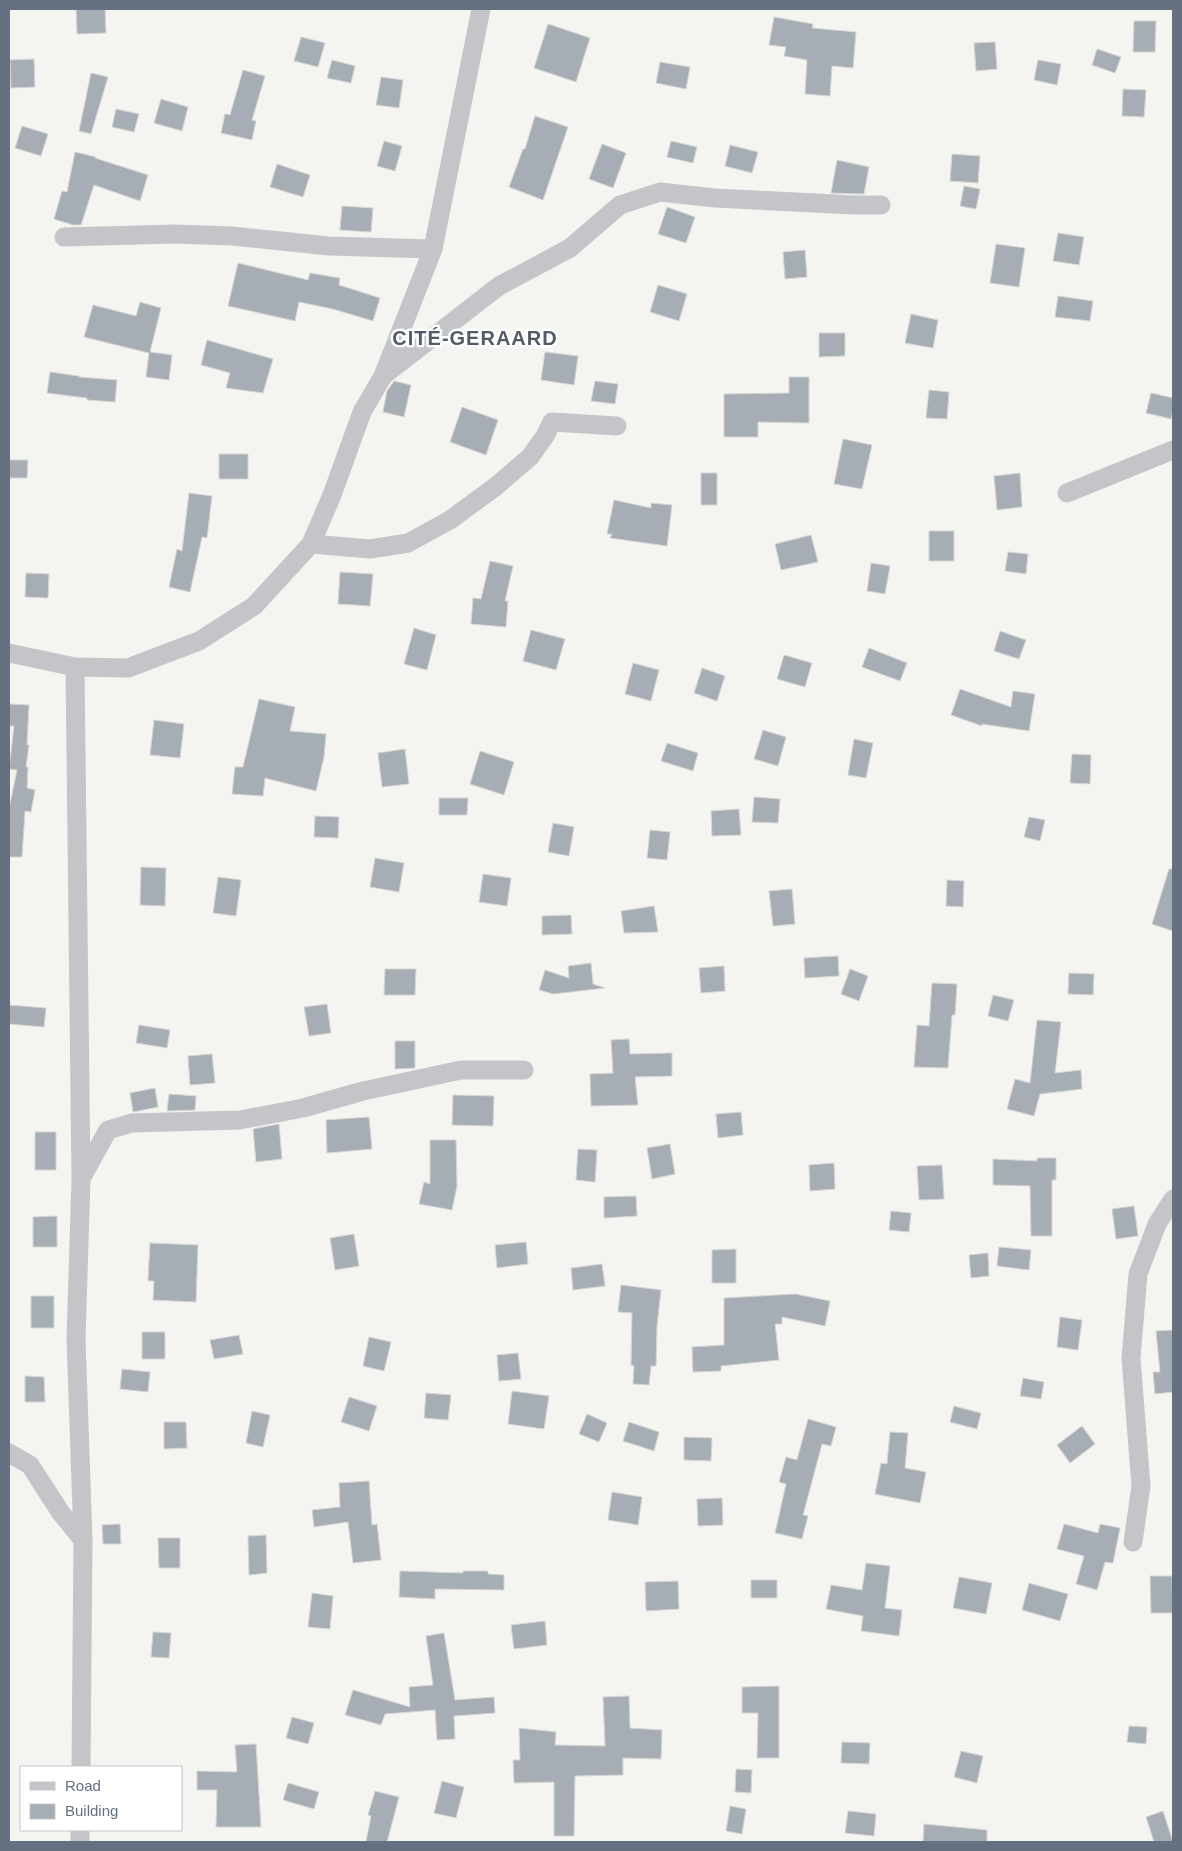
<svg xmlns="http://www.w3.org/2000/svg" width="1182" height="1851" font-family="Arial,sans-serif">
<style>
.building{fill:#a7adb4;stroke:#d5d6d4}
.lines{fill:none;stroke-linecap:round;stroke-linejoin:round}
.minor{stroke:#c3c5c9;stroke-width:19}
.labels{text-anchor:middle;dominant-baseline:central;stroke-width:5;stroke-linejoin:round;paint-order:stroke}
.district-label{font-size:20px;font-weight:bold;letter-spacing:1px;fill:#535b66;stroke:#fff}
</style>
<rect width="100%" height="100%" fill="#f4f4f1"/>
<!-- building -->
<path class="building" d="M 76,9 L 105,9 L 106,33 L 77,34 Z
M 774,17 L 813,24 L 812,28 L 856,32 L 853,68 L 832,66 L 830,96 L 805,94 L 807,60 L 784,56 L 786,47 L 769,45 Z
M 1134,21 L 1156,21 L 1155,52 L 1133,52 Z
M 548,24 L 590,38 L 576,82 L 534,68 Z
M 301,37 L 325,43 L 318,67 L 294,61 Z
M 995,42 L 997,69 L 976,71 L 974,43 Z
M 1097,49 L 1121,57 L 1115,73 L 1092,65 Z
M 34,59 L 35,87 L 11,88 L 10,60 Z
M 332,60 L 355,66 L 351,83 L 327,78 Z
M 1038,60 L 1061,64 L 1057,85 L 1034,80 Z
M 660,62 L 690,67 L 686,89 L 656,83 Z
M 243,70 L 265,76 L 252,120 L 256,121 L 252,140 L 221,133 L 225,114 L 230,115 Z
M 91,73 L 108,77 L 91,134 L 79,131 Z
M 381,77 L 403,80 L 399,108 L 376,105 Z
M 1123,89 L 1146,90 L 1144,117 L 1122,116 Z
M 161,99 L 188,107 L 182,131 L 154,123 Z
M 116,109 L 139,114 L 134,132 L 112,127 Z
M 535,116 L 568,127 L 543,200 L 509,187 L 523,149 L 525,149 Z
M 22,126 L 48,134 L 41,156 L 15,148 Z
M 384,141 L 402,146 L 395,171 L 377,166 Z
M 671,141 L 697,147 L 693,163 L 667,157 Z
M 602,144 L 626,153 L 613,188 L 589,179 Z
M 730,145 L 758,152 L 752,173 L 725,166 Z
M 75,152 L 96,157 L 95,158 L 148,175 L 140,201 L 94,185 L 81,225 L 73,225 L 54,219 L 62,191 L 67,192 Z
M 952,154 L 980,156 L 978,183 L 950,181 Z
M 837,160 L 869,167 L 864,194 L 831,193 Z
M 277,164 L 310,175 L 303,197 L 270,187 Z
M 964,186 L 980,189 L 976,209 L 960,206 Z
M 342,206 L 373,208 L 371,232 L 340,230 Z
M 667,207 L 695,217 L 686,243 L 658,234 Z
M 1058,233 L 1084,237 L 1079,265 L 1053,261 Z
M 996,244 L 1025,248 L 1019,287 L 990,283 Z
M 805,250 L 807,277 L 785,279 L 783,252 Z
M 238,263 L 308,280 L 310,273 L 340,278 L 339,285 L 380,298 L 373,321 L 333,309 L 299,302 L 295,321 L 228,306 Z
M 658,285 L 687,294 L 679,321 L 650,312 Z
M 1058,296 L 1093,301 L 1090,321 L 1055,317 Z
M 140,302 L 161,308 L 150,352 L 172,355 L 169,380 L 146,377 L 149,353 L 84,337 L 93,305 L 136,316 Z
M 911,314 L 938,320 L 933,348 L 905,343 Z
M 819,333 L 845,333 L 845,356 L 819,357 Z
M 207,340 L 273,359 L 263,393 L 226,388 L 230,373 L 201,365 Z
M 545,352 L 578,356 L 574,385 L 541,380 Z
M 50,372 L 79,376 L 79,377 L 117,380 L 115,402 L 87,400 L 87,398 L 47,393 Z
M 789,377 L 809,377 L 809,423 L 758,422 L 758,437 L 724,437 L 724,394 L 789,393 Z
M 394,381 L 411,385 L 404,417 L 383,412 L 387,391 Z
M 595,381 L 618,384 L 615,404 L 591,401 Z
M 929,390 L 949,392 L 947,419 L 926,418 Z
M 1151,393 L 1173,398 L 1173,410 L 1171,419 L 1146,413 Z
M 462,407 L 498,420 L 486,455 L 450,442 Z
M 843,439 L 872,445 L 862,489 L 834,484 Z
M 219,454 L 248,454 L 248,479 L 219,479 Z
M 9,460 L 28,460 L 27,478 L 9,478 Z
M 701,473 L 717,473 L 717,505 L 701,505 Z
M 1020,473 L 1022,507 L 997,510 L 994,476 Z
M 189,493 L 212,496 L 207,538 L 202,537 L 190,592 L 169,587 L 177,549 L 182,551 Z
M 614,500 L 651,508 L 651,503 L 672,505 L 667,546 L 610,538 L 612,534 L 607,534 Z
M 929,531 L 954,531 L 954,561 L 929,561 Z
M 811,535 L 818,562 L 781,570 L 775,544 Z
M 1008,552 L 1028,554 L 1026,574 L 1005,571 Z
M 490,561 L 513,566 L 505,601 L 508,601 L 506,627 L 471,624 L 473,598 L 481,599 Z
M 871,563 L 890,566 L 885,594 L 867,591 Z
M 340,572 L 373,574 L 370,606 L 338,604 Z
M 26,573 L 49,574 L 48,598 L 25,597 Z
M 414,628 L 436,635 L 427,670 L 404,664 Z
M 531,630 L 565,639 L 556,670 L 523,661 Z
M 1000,631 L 1026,640 L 1019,659 L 994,651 Z
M 869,648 L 907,663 L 900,681 L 862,667 Z
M 784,655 L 812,663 L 805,687 L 777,679 Z
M 633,663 L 659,670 L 651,701 L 625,694 Z
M 702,668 L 725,676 L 717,701 L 694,693 Z
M 960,689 L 1011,707 L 1013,691 L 1035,694 L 1029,731 L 982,724 L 982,726 L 951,715 Z
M 259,699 L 295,707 L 290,731 L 326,734 L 324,757 L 316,791 L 265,778 L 263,796 L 232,794 L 235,767 L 243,767 Z
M 9,704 L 29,705 L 27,745 L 29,745 L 26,767 L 28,767 L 27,788 L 35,790 L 31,812 L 25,811 L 22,857 L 9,857 L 9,809 L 17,770 L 9,769 L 14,726 L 9,726 Z
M 154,720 L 184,724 L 180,758 L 150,755 Z
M 763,730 L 786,737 L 778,766 L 754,759 Z
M 854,739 L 873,743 L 866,778 L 848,775 Z
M 667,743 L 698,753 L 693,771 L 661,761 Z
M 405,749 L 409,784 L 382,787 L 378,753 Z
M 480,751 L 514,762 L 504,795 L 470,784 Z
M 1072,754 L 1091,755 L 1090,784 L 1070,783 Z
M 754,797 L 780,799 L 778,823 L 752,822 Z
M 439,798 L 468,798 L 467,815 L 439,815 Z
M 739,809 L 741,835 L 712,836 L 711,811 Z
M 315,816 L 339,817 L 338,838 L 314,837 Z
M 1029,817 L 1045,820 L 1040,841 L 1024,837 Z
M 553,823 L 574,827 L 569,856 L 548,852 Z
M 650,830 L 670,832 L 667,860 L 647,858 Z
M 375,858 L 404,863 L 399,892 L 370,887 Z
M 141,867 L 166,868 L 165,906 L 140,905 Z
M 1169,869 L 1173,869 L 1173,931 L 1152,924 Z
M 483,874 L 511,878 L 507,906 L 479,902 Z
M 218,877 L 241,880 L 236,916 L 213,913 Z
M 947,880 L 964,881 L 963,907 L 946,906 Z
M 792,889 L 795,924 L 773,926 L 769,891 Z
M 654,906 L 658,932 L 624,933 L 621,911 Z
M 571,915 L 572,934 L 542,935 L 542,916 Z
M 838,956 L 839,976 L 805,978 L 804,958 Z
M 591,963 L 593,984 L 605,988 L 553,994 L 539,990 L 545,970 L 569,978 L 568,966 Z
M 724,966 L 725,991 L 701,993 L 699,968 Z
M 385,969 L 416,969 L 415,995 L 384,995 Z
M 850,969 L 868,976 L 859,1001 L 841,994 Z
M 1069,973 L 1094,974 L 1093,995 L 1068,994 Z
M 932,983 L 957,984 L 955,1015 L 952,1015 L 948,1068 L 914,1067 L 917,1025 L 929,1026 Z
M 993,995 L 1014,1000 L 1008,1021 L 988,1016 Z
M 327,1004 L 331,1033 L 309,1036 L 304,1007 Z
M 9,1005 L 46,1008 L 44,1027 L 9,1024 Z
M 1037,1020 L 1061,1022 L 1055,1073 L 1081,1070 L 1082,1089 L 1040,1094 L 1034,1116 L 1007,1109 L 1015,1079 L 1030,1083 Z
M 139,1025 L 170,1030 L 167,1048 L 136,1043 Z
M 629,1039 L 630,1054 L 672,1053 L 672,1076 L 635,1077 L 638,1105 L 591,1106 L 590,1074 L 613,1073 L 611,1040 Z
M 395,1041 L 415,1041 L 415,1068 L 395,1069 Z
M 212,1054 L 215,1083 L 190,1085 L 188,1056 Z
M 155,1088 L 158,1107 L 133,1112 L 130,1093 Z
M 169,1094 L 196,1096 L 195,1110 L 167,1111 Z
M 453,1095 L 494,1096 L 493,1126 L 452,1125 Z
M 741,1112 L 743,1135 L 718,1138 L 716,1114 Z
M 369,1117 L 372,1149 L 327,1153 L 326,1120 Z
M 279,1124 L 282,1159 L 256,1162 L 253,1129 Z
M 35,1132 L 56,1132 L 56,1170 L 35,1170 Z
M 430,1140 L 456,1140 L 457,1186 L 452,1210 L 419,1204 L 424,1182 L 430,1184 Z
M 670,1144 L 675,1174 L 652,1179 L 647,1148 Z
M 578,1149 L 597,1150 L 595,1182 L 576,1180 Z
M 1037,1158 L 1056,1158 L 1056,1180 L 1052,1180 L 1052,1236 L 1031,1236 L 1030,1186 L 993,1185 L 993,1159 L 1037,1161 Z
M 834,1163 L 835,1189 L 810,1191 L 809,1165 Z
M 942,1165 L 944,1199 L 919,1200 L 917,1166 Z
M 636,1196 L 637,1216 L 604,1218 L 604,1197 Z
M 1134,1206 L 1138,1236 L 1116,1239 L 1112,1209 Z
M 891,1211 L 911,1213 L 909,1232 L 889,1230 Z
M 57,1216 L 57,1247 L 33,1247 L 33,1217 Z
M 354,1234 L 359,1266 L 335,1270 L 330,1238 Z
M 526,1242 L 528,1264 L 497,1268 L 495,1245 Z
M 150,1243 L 198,1245 L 196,1302 L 153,1300 L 154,1281 L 148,1281 Z
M 999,1247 L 1031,1250 L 1029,1270 L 997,1266 Z
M 736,1249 L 736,1283 L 712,1283 L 712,1250 Z
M 988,1253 L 989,1276 L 971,1278 L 969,1255 Z
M 602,1264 L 605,1286 L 573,1290 L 571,1268 Z
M 621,1285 L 661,1290 L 657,1326 L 656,1366 L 651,1366 L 649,1385 L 633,1384 L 634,1366 L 631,1365 L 632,1313 L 618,1312 Z
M 795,1294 L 830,1301 L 825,1326 L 782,1317 L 782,1324 L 775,1324 L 779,1360 L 721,1366 L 721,1371 L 693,1372 L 692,1347 L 724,1345 L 724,1298 Z
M 31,1296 L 54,1296 L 54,1328 L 31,1328 Z
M 1060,1317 L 1082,1320 L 1078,1350 L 1057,1347 Z
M 1173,1330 L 1173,1392 L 1155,1394 L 1153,1372 L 1160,1372 L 1156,1331 Z
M 142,1332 L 165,1332 L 165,1359 L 142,1359 Z
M 239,1335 L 243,1354 L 214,1359 L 210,1340 Z
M 369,1337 L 391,1342 L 384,1371 L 363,1366 Z
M 518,1353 L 521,1379 L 499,1381 L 497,1355 Z
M 122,1369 L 150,1372 L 148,1392 L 120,1389 Z
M 25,1376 L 44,1377 L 45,1402 L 25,1402 Z
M 1023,1378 L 1044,1382 L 1041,1399 L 1020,1396 Z
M 512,1391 L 549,1396 L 544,1429 L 508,1424 Z
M 426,1393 L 451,1395 L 448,1420 L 424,1418 Z
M 349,1397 L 377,1406 L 369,1431 L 341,1422 Z
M 954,1406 L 981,1413 L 977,1429 L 950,1422 Z
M 252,1411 L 270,1415 L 263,1447 L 246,1443 Z
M 587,1414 L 607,1423 L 599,1442 L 579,1434 Z
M 808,1419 L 836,1427 L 831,1446 L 822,1444 L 803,1515 L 808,1516 L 802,1539 L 775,1533 L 786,1484 L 779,1482 L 786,1457 L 797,1460 Z
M 164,1422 L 186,1422 L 187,1448 L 164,1449 Z
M 629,1422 L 659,1432 L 654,1451 L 623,1441 Z
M 1082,1426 L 1095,1444 L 1070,1463 L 1057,1445 Z
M 890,1432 L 908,1433 L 905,1468 L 926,1472 L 920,1503 L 875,1494 L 881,1463 L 887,1464 Z
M 684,1437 L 712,1438 L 711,1461 L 684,1460 Z
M 369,1481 L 372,1525 L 377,1524 L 381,1560 L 353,1563 L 348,1522 L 314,1527 L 312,1510 L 340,1507 L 339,1483 Z
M 612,1492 L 642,1497 L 638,1525 L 608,1520 Z
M 722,1498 L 723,1525 L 698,1526 L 697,1499 Z
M 120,1524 L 121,1544 L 103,1544 L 102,1525 Z
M 1064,1524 L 1098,1533 L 1100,1524 L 1120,1528 L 1113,1563 L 1105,1562 L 1097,1590 L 1076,1584 L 1084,1556 L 1057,1549 Z
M 266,1535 L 267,1573 L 249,1575 L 248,1536 Z
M 158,1538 L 180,1538 L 180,1568 L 159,1568 Z
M 866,1563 L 890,1566 L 885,1608 L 902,1610 L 899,1636 L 861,1631 L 863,1616 L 826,1609 L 831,1585 L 862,1590 Z
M 400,1571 L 463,1573 L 463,1571 L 488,1571 L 488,1574 L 504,1575 L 504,1590 L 435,1589 L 435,1599 L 399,1597 Z
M 1150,1576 L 1172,1576 L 1173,1613 L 1151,1613 Z
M 959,1577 L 992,1583 L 986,1614 L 953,1608 Z
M 751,1580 L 777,1580 L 777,1598 L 751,1598 Z
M 678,1581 L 679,1609 L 646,1611 L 645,1582 Z
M 1029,1583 L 1068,1594 L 1060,1621 L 1022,1610 Z
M 312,1593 L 333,1596 L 330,1629 L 308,1627 Z
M 545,1621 L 547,1645 L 514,1649 L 511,1625 Z
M 153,1632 L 171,1633 L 169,1658 L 151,1657 Z
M 444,1633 L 455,1700 L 494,1697 L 495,1713 L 454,1716 L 455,1739 L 437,1740 L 435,1710 L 385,1714 L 381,1725 L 345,1715 L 353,1690 L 410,1707 L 409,1687 L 433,1685 L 426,1636 Z
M 779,1686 L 779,1758 L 757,1758 L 758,1713 L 742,1713 L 742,1687 Z
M 629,1696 L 630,1728 L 662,1730 L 661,1759 L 623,1758 L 623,1775 L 575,1776 L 574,1836 L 554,1836 L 554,1782 L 514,1783 L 513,1760 L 520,1760 L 519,1728 L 556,1732 L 555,1745 L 605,1746 L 603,1697 Z
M 292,1717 L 314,1723 L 308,1744 L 286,1738 Z
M 1129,1726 L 1147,1727 L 1146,1744 L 1127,1742 Z
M 842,1742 L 870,1743 L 869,1764 L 841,1763 Z
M 256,1744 L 261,1827 L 216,1827 L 217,1790 L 197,1790 L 197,1771 L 237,1772 L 235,1745 Z
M 961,1751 L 983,1756 L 977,1783 L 954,1777 Z
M 736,1769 L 752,1770 L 751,1793 L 735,1792 Z
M 442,1781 L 464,1787 L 456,1818 L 434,1813 Z
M 288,1783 L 319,1792 L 314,1809 L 283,1800 Z
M 375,1791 L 399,1797 L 387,1842 L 366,1842 L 371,1816 L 368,1815 Z
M 730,1806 L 746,1809 L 742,1834 L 726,1831 Z
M 848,1811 L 876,1814 L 874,1836 L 845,1833 Z
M 1163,1811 L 1173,1842 L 1154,1842 L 1146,1817 Z
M 924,1824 L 987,1830 L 987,1842 L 923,1842 Z"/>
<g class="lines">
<!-- minor -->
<path class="minor" d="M 64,237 L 174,234 L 232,236 L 329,246 L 433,249
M 384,375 L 499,286 L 570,248 L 620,205 L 660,192 L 715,198 L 854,205 L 881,205
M 1067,493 L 1173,450
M 311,544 L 370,549 L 408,543 L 450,520 L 495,487 L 530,457 L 545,436 L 552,422 L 617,426
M 9,653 L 75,667 L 128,668 L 199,641 L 254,606 L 311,544 L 332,495 L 362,412 L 383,376 L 433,249 L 481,9
M 75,667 L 81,1179 L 76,1339 L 83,1540 L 81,1767
M 81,1179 L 108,1130 L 132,1123 L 240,1120 L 303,1108 L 363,1091 L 461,1070 L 524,1070
M 9,1453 L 30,1465 L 61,1513 L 83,1540
M 1133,1542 L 1141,1486 L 1131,1358 L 1138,1274 L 1157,1224 L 1173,1199
M 80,1842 L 80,1830"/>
</g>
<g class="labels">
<!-- district labels -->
<g class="district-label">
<text x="475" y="338">CITÉ-GERAARD</text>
</g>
</g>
<!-- border -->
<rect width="1182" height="1851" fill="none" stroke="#657180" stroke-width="20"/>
<!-- legend -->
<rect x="20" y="1766" width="162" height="65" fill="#ffffff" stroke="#c1c6cc"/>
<rect x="30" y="1782" width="25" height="8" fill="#c3c5c9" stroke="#c1c6cc"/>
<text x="65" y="1791" font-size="15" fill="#657180">Road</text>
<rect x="30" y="1804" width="25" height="15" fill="#a7adb4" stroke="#c1c6cc"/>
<text x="65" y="1816" font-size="15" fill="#657180">Building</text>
</svg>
